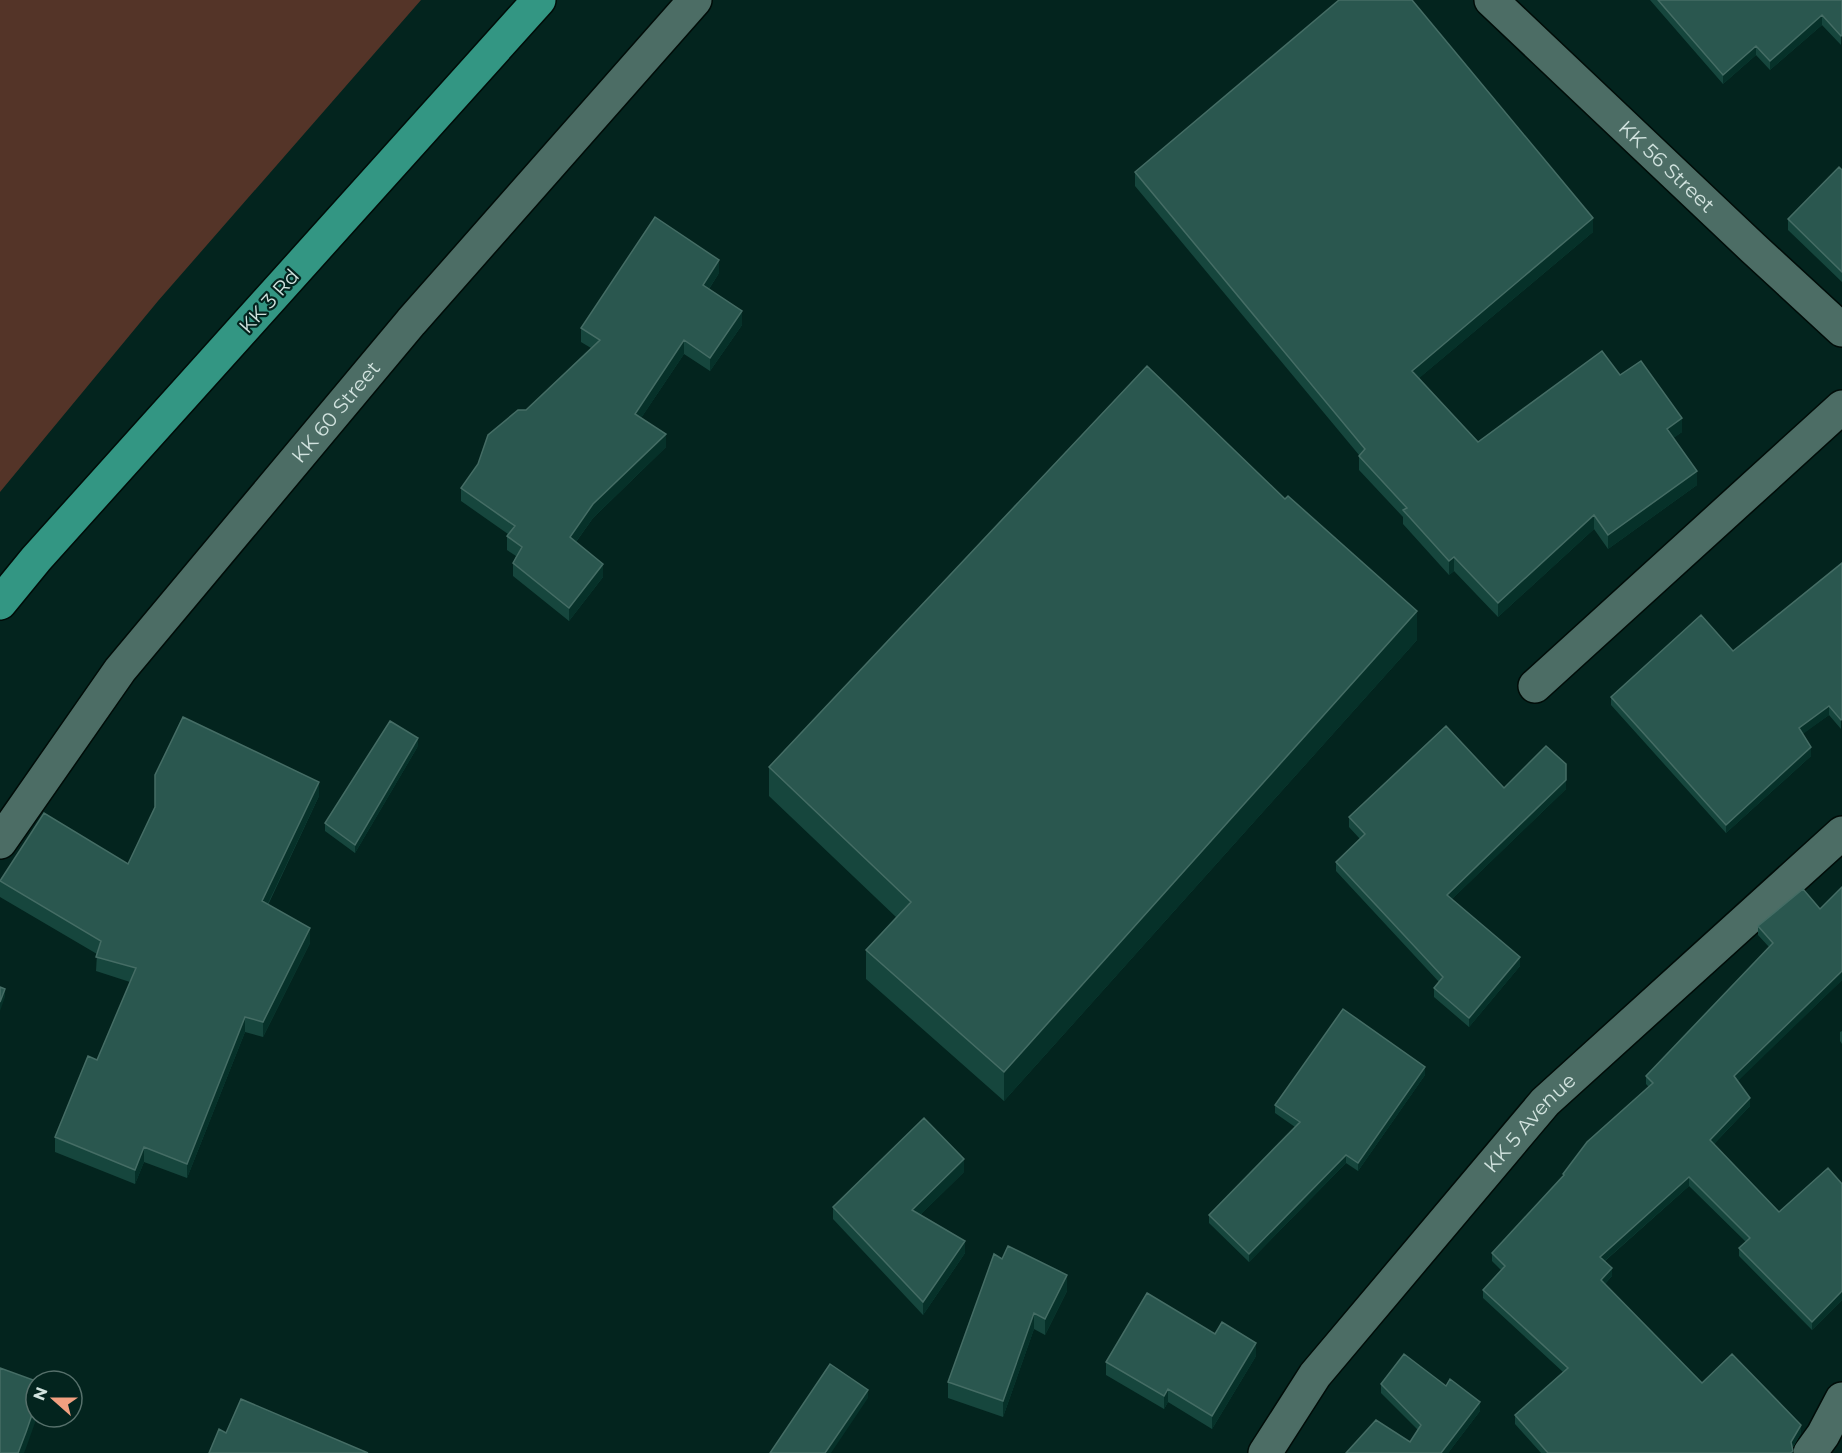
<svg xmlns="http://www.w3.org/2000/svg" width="1842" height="1453" font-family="Montserrat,sans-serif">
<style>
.green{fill:#543428}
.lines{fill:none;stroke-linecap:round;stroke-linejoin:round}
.street-casing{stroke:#000c08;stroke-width:36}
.highway-casing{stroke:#000c08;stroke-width:36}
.street{stroke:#4c6d65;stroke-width:33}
.highway{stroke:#339683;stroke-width:33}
.wall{fill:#16463d}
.shaded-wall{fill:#063129}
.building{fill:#2a574f;stroke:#456d65;stroke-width:1.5}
.labels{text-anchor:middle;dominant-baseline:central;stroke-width:4.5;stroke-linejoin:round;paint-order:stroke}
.street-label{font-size:20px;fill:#d2e3df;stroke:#03241e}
</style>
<rect width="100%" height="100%" fill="#03241e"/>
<!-- green -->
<path class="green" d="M 0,0 L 421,0 L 158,301 L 0,492 Z"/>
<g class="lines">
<!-- street casing -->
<g class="street-casing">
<g id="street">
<path id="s1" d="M 1491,0 L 1753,248 L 1842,330"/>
<path d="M 1535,686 L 1842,407"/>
<path id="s2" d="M 0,842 L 120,670 L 411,322 L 695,0"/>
<path id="s3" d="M 1265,1453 L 1315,1375 L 1545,1102 L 1842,833"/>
<path d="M 1810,1453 L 1823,1435 L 1842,1399"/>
</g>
</g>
<!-- highway casing -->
<g class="highway-casing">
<path id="highway" d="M 0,603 L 36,559 L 539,0"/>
</g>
<!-- street -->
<use href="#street" class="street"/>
<!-- highway -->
<use href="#highway" class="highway"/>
</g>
<!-- wall -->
<path class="wall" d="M 1650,0 L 1842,0 L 1841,45 L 1822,25 L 1770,70 L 1756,55 L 1723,84 Z
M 1842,170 L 1842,282 L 1788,230 L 1788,219 Z
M 1135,172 L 1593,232 L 1419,378 L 1478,442 L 1620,375 L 1682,432 L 1673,438 L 1697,485 L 1608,549 L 1594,529 L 1498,617 L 1454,571 L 1449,575 L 1403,524 L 1403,517 L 1359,470 L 1359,455 L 1135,186 Z
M 719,273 L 709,289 L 742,325 L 710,371 L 684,354 L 641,418 L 666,447 L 593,518 L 576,542 L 603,577 L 569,621 L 513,576 L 513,563 L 516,556 L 507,550 L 507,536 L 508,534 L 461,501 L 461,488 L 526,410 L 591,348 L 581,342 L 581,328 Z
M 1842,563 L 1841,729 L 1829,715 L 1802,734 L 1811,756 L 1726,833 L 1611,705 L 1611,697 L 1733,651 Z
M 1417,640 L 1004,1101 L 866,979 L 866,950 L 896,917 L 769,796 L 769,767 Z
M 418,746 L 355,853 L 325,831 L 325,823 Z
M 1504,788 L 1566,789 L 1452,899 L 1520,966 L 1469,1027 L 1434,997 L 1434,988 L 1439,982 L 1336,871 L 1336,862 L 1360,839 L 1349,827 L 1349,817 Z
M 319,796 L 268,905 L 310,943 L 263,1037 L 245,1032 L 187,1178 L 144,1162 L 135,1184 L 55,1152 L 55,1137 L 97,1060 L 130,982 L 96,971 L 97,954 L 0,897 L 0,881 L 128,864 Z
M 1842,887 L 1842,980 L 1737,1081 L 1750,1106 L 1714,1144 L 1779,1212 L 1842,1184 L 1842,1300 L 1812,1330 L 1739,1256 L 1739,1248 L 1746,1242 L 1689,1186 L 1605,1261 L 1612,1276 L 1605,1284 L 1702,1383 L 1801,1433 L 1792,1449 L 1793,1453 L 1541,1453 L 1515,1424 L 1515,1415 L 1563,1372 L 1483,1298 L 1483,1290 L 1501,1270 L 1492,1261 L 1492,1253 L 1563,1176 L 1563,1174 L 1649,1087 L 1646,1084 L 1646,1076 L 1769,947 L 1758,935 L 1758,926 L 1820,909 Z
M 1842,1031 L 1842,1044 L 1840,1041 L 1840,1032 Z
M 1425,1075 L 1358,1171 L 1346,1163 L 1249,1262 L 1209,1223 L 1209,1215 L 1295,1127 L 1275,1113 L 1275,1105 Z
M 964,1172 L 920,1215 L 965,1253 L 923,1315 L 833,1219 L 833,1207 Z
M 1002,1259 L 1067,1291 L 1045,1335 L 1034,1329 L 1003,1417 L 948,1398 L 948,1382 Z
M 1215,1334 L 1256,1356 L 1212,1429 L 1168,1402 L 1164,1409 L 1106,1375 L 1106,1362 Z
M 1381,1384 L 1446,1386 L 1480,1411 L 1448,1453 L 1346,1453 L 1410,1442 L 1418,1430 L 1381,1393 Z"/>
<!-- shaded-wall -->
<path class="shaded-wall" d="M 1822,15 L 1822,25 L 1770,70 L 1770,61 Z
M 1756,46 L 1756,55 L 1723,84 L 1723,75 Z
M 1593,218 L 1593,232 L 1412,384 L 1412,371 Z
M 719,260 L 719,273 L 703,298 L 703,285 Z
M 742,311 L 742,325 L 710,371 L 710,358 Z
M 684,340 L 684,354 L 635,427 L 635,414 Z
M 1682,418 L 1682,432 L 1667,443 L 1667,429 Z
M 666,434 L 666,447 L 593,518 L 570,550 L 570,537 L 593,504 Z
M 1697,471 L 1697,485 L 1608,549 L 1608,535 Z
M 1594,515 L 1594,529 L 1498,617 L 1498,603 Z
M 1454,557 L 1454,571 L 1449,575 L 1449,561 Z
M 603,564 L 603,577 L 569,621 L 569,608 Z
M 1417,611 L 1417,640 L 1004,1101 L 1004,1072 Z
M 1829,706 L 1829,715 L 1799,737 L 1799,728 Z
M 418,738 L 418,746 L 355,853 L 355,845 Z
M 1811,747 L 1811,756 L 1726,833 L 1726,825 Z
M 1566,780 L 1566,789 L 1447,904 L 1447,895 Z
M 319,782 L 319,796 L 262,916 L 262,901 Z
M 310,928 L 310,943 L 263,1037 L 263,1022 Z
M 1520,957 L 1520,966 L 1469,1027 L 1469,1018 Z
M 1842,971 L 1842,980 L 1734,1085 L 1734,1076 Z
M 5,989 L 5,997 L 0,1011 L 0,1002 Z
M 245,1017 L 245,1032 L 187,1178 L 187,1164 Z
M 1425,1067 L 1425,1075 L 1358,1171 L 1358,1163 Z
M 1750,1098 L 1750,1106 L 1710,1148 L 1710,1140 Z
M 144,1147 L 144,1162 L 135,1184 L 135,1170 Z
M 1346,1155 L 1346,1163 L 1249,1262 L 1249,1254 Z
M 964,1159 L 964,1172 L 912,1223 L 912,1210 Z
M 1689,1177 L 1689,1186 L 1600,1265 L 1600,1257 Z
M 965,1241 L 965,1253 L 923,1315 L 923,1302 Z
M 1612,1268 L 1612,1276 L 1601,1288 L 1601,1280 Z
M 1067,1275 L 1067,1291 L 1045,1335 L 1045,1319 Z
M 1842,1291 L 1842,1300 L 1812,1330 L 1812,1322 Z
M 1034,1313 L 1034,1329 L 1003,1417 L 1003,1401 Z
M 1256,1343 L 1256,1356 L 1212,1429 L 1212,1416 Z
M 1168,1389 L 1168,1402 L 1164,1409 L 1164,1396 Z
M 868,1390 L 868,1398 L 831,1453 L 825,1453 Z
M 1480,1402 L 1480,1411 L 1448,1453 L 1441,1453 Z
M 36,1403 L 37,1417 L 26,1448 L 24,1453 L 18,1453 Z
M 1801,1425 L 1801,1433 L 1791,1451 L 1791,1442 Z"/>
<!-- building -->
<path class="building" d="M 1339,0 L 1412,0 L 1593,218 L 1412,371 L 1478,442 L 1602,351 L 1620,375 L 1641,361 L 1682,418 L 1667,429 L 1697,471 L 1608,535 L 1594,515 L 1498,603 L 1454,557 L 1449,561 L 1403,510 L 1407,508 L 1359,456 L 1365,449 L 1135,172 Z
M 1658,0 L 1842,0 L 1842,35 L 1841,36 L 1822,15 L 1770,61 L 1756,46 L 1723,75 Z
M 1839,167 L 1842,170 L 1842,272 L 1788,219 Z
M 655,217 L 719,260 L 703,285 L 742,311 L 710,358 L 684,340 L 635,414 L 666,434 L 593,504 L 570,537 L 603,564 L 569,608 L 513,563 L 522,547 L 507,536 L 515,526 L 461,488 L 478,464 L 488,435 L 518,410 L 526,410 L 600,340 L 581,328 Z
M 1147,366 L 1285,499 L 1288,496 L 1417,611 L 1004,1072 L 866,950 L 911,902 L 769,767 Z
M 1842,563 L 1842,719 L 1841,720 L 1829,706 L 1799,728 L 1811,747 L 1726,825 L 1611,697 L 1701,615 L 1733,651 Z
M 183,717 L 319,782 L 262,901 L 310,928 L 263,1022 L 245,1017 L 187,1164 L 144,1147 L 135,1170 L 55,1137 L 88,1056 L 97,1060 L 136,968 L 96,957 L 101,941 L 0,881 L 44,813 L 128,864 L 155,807 L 155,775 Z
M 390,721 L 418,738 L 355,845 L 325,823 Z
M 1446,726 L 1504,788 L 1546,746 L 1566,764 L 1566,780 L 1447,895 L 1520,957 L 1469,1018 L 1434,988 L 1443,977 L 1336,862 L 1365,834 L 1349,817 Z
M 1842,887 L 1842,971 L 1734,1076 L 1750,1098 L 1710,1140 L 1779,1212 L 1828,1168 L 1842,1184 L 1842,1291 L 1812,1322 L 1739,1248 L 1750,1238 L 1689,1177 L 1600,1257 L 1612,1268 L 1601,1280 L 1702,1383 L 1732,1354 L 1801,1425 L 1791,1442 L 1793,1451 L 1790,1453 L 1548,1453 L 1515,1415 L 1568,1368 L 1483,1290 L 1505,1266 L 1492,1253 L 1564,1175 L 1563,1174 L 1587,1142 L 1653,1083 L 1646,1076 L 1773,943 L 1758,926 L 1803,889 L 1820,909 Z
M 0,987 L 5,989 L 0,1002 Z
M 1343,1009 L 1425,1067 L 1358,1163 L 1346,1155 L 1249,1254 L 1209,1215 L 1300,1122 L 1275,1105 Z
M 924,1118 L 964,1159 L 912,1210 L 965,1241 L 923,1302 L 833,1207 Z
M 1008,1246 L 1067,1275 L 1045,1319 L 1034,1313 L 1003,1401 L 948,1382 L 994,1254 L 1002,1259 Z
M 1147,1293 L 1215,1334 L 1222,1322 L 1256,1343 L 1212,1416 L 1168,1389 L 1164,1396 L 1106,1362 Z
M 1404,1354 L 1446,1386 L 1450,1379 L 1480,1402 L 1441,1453 L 1346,1453 L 1376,1420 L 1410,1442 L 1421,1425 L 1381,1384 Z
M 830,1364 L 868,1390 L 825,1453 L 770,1453 Z
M 0,1368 L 36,1381 L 36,1403 L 26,1432 L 18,1453 L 0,1453 Z
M 241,1399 L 368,1453 L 209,1453 L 219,1429 L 226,1433 Z"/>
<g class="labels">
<!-- street labels -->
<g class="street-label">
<text stroke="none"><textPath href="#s1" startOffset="242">KK 56 Street</textPath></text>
<text transform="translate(269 301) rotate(-48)">KK 3 Rd</text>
<text stroke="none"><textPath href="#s2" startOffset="546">KK 60 Street</textPath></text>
<text stroke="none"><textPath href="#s3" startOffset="424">KK 5 Avenue</textPath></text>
</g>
</g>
<!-- north arrow -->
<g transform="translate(54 1399) rotate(291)"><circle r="28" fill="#03241e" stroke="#56706b" stroke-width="1.5"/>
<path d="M0-4.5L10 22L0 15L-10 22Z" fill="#f2a080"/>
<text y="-9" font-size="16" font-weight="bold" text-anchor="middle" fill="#d2e3df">N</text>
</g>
</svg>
